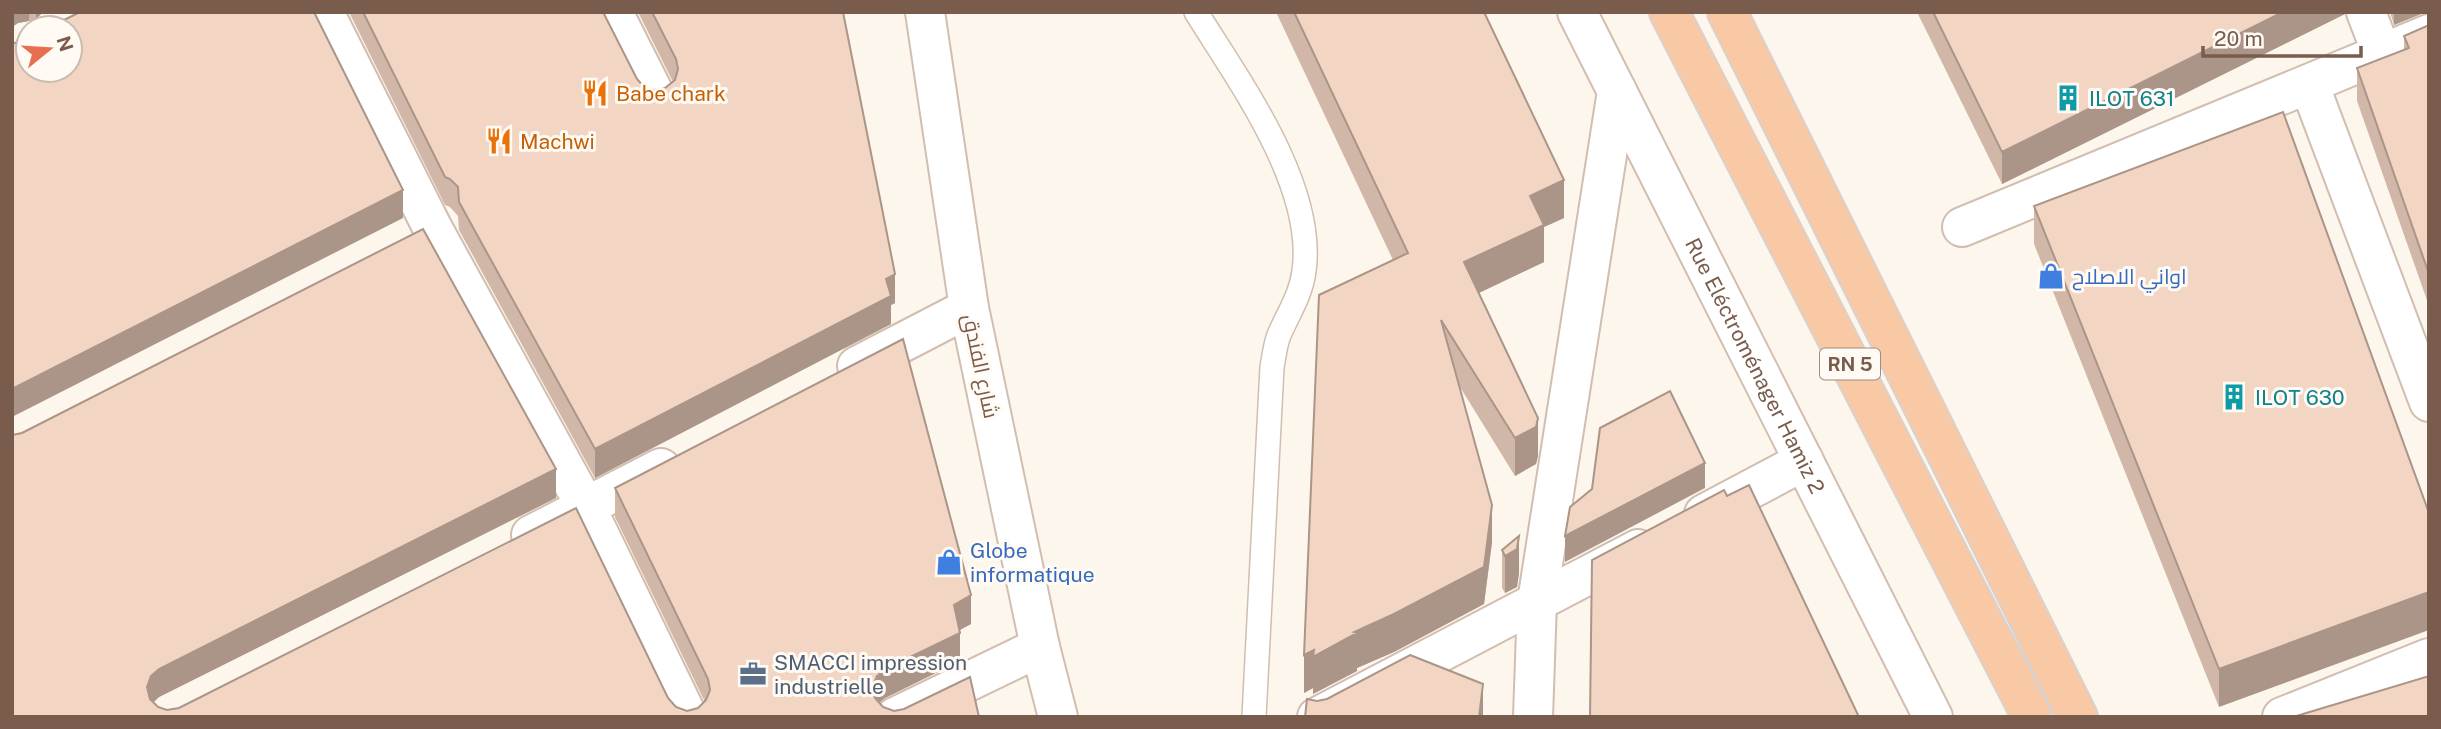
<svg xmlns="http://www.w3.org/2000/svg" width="2441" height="729" font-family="'Public Sans',Cairo,sans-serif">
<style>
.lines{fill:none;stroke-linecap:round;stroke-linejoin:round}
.service-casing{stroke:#d1beb0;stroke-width:26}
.minor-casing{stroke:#d1beb0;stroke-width:42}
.trunk-casing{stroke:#dad1cd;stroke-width:42}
.service{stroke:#fff;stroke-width:23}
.minor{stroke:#fff;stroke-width:38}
.trunk{stroke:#f9c8a4;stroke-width:38}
.wall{fill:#d1b7a8}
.shaded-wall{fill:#aa9588}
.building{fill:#f3d5c3;stroke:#aa9588;stroke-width:2}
.labels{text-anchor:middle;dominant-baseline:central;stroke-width:6;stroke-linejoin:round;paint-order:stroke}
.shield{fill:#fffaf3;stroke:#a28b7f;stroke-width:2}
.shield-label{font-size:19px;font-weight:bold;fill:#7a5c4d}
.food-label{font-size:21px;fill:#c56008;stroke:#fffaf3;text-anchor:start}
.culture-label{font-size:21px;fill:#0d838f;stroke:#fffaf3;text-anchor:start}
.shop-label{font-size:21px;fill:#366cbe;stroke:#fffaf3;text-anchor:start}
.street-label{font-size:21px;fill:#7a5c4d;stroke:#fffaf3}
.service-label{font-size:21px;fill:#4e5e75;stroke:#fffaf3;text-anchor:start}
</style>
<rect width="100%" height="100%" fill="#fdf6ec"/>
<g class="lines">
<!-- service casing -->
<g class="service-casing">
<path id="service" d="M 1196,12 C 1239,81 1316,186 1304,271 C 1301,295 1288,314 1279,335 C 1275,345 1274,357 1272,367 L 1254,717"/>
</g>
<!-- minor casing -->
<g class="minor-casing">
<g id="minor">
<path d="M 324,12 L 433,229 L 586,507 L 688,717"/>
<path d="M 613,12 L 656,97"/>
<path d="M 925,12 L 969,308 L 1040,647 L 1058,717"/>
<path id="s1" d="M 1577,12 L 1933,717"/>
<path d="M 2366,12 L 2381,51"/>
<path d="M 2309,84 L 2429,402"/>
<path d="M 1962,227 L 2429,34"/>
<path d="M 857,366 L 969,308"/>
<path d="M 1704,514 L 1804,461"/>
<path d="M 531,535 L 661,468"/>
<path d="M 895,717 L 1040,647"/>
<path d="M 1317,717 L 1638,549"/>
<path d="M 1533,717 L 1537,602 L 1617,91"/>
<path d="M 2282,717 L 2429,658"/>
</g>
</g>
<!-- trunk casing -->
<g class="trunk-casing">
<path id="trunk" d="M 1669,12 L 2032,717
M 1727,12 L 2078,717"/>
</g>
<!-- service -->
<use href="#service" class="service"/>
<!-- minor -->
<use href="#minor" class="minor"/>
<!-- trunk -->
<use href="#trunk" class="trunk"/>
</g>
<!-- wall -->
<path class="wall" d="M 12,12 L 43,12 L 38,17 L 36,23 L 29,21 L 18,23 L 12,27 Z
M 349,12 L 603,12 L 637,79 L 644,87 L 654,90 L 665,88 L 673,82 L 638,12 L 843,12 L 895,303 L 891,305 L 891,324 L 595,478 L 459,230 L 458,216 L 450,207 L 445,205 Z
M 1276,12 L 1484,12 L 1564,218 L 1544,227 L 1544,262 L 1479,293 L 1538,456 L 1536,464 L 1515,476 L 1460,387 L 1492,542 L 1484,604 L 1394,652 L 1357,668 L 1357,671 L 1313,694 L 1313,688 L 1304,693 L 1393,260 Z
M 1917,12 L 2345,12 L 2345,14 L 2002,184 Z
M 2390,12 L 2429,12 L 2429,13 L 2421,14 L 2394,25 Z
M 2429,25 L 2429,306 L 2357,101 L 2357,68 L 2404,50 L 2404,36 Z
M 2283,112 L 2219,707 L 2034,244 L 2034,206 Z
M 615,488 L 971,624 L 960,630 L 960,661 L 885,698 L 879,703 L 883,707 L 894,711 L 12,717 L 556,498 L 159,697 L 153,703 L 158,707 L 167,710 L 668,698 L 676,707 L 687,711 L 698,708 L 705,702 L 615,517 Z
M 1502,550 L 1519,573 L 1517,587 L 1505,593 L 1502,588 Z"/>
<!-- shaded-wall -->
<path class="shaded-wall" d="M 12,12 L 29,12 L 29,21 L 18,23 L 12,27 Z
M 36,12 L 43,12 L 38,17 L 36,23 Z
M 2283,12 L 2345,12 L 2345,14 L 2002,184 L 2002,152 Z
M 2394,12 L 2421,12 L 2421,14 L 2394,25 Z
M 1564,180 L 1564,218 L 1544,227 L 1544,262 L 1464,300 L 1464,262 L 1530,196 Z
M 403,190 L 403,218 L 12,417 L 12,389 Z
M 895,274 L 895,303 L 891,305 L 891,324 L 595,478 L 595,449 Z
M 1538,418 L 1538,456 L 1536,464 L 1515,476 L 1515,438 Z
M 1705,463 L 1705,488 L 1565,562 L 1565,536 Z
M 556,469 L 556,498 L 159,697 L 151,704 L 147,687 L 151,676 L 159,669 Z
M 1492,505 L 1492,542 L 1484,604 L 1394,652 L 1357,668 L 1357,671 L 1313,694 L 1313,688 L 1304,693 L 1304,655 L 1354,632 Z
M 1519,536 L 1519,573 L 1517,587 L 1505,593 L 1505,556 Z
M 2429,592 L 2429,630 L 2219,707 L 2219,669 Z
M 971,595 L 971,624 L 954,633 L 954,605 Z
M 960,633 L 960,661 L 885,698 L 877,704 L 873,715 L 873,686 L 877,676 L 885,669 Z
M 1483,684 L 1483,717 L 1479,717 Z"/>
<!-- building -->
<path class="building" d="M 80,12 L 314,12 L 403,190 L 12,389 L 12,44 L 28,38 L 28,70 L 70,70 L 70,28 L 45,28 L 49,19 L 57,22 L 66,19 Z
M 363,12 L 603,12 L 637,79 L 644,87 L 654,90 L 665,88 L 675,80 L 678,69 L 676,59 L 652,12 L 843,12 L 895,274 L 886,279 L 891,296 L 595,449 L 459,202 L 458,187 L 450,179 L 445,177 Z
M 1294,12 L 1484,12 L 1564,180 L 1530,196 L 1544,225 L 1464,262 L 1538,418 L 1536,427 L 1515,438 L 1441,320 L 1492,505 L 1484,567 L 1394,614 L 1354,632 L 1357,633 L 1313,657 L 1314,650 L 1304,655 L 1319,295 L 1408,253 Z
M 1933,12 L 2283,12 L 2002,152 Z
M 2429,25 L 2429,274 L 2357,68 L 2409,48 L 2404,36 Z
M 2283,112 L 2429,513 L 2429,592 L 2219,669 L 2034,206 Z
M 423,229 L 556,469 L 159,669 L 151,676 L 147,687 L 150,699 L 158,707 L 167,710 L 179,708 L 576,508 L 668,698 L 676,707 L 687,711 L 698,708 L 706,700 L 710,690 L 708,679 L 615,488 L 903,339 L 971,595 L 954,605 L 960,633 L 885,669 L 877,676 L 873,686 L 875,698 L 883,707 L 894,711 L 904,709 L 970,677 L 979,717 L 12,717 L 12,435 L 22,433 Z
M 1670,391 L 1705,463 L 1565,536 L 1570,507 L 1592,489 L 1600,428 Z
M 1749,485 L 1859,717 L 1590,717 L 1592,560 L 1724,490 L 1727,496 Z
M 1519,536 L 1517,549 L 1505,556 L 1502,550 Z
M 1410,655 L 1483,684 L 1479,717 L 1305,717 L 1307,699 L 1317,701 L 1327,699 Z
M 2429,676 L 2429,717 L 2293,717 Z"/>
<!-- icons -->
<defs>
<g id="restaurant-bare" transform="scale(2.1)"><path d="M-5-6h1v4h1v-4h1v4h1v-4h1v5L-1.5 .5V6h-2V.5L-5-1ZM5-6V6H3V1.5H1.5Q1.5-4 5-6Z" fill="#e8710a" stroke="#fffaf3" stroke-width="2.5" paint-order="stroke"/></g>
<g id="building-bare" transform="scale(2.1)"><path d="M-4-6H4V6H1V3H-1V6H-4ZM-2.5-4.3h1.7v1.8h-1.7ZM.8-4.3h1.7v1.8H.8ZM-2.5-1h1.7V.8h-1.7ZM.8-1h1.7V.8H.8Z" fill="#0f9aa8" stroke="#fffaf3" stroke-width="2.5" paint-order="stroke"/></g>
<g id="shop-bare" transform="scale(2.1)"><path d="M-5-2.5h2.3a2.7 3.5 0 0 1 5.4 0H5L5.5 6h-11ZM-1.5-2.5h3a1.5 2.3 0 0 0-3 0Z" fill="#3f7fe0" stroke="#fffaf3" stroke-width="2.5" paint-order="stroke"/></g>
<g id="office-bare" transform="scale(2.1)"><path d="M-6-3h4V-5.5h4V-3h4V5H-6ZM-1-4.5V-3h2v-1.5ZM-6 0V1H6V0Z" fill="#5c6f8a" stroke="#fffaf3" stroke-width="2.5" paint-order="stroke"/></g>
</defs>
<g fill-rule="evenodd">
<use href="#restaurant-bare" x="595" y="93"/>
<use href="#building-bare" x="2068" y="98"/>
<use href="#restaurant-bare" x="499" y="141"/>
<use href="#shop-bare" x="2051" y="276"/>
<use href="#building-bare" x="2234" y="397"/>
<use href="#shop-bare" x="949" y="562"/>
<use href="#office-bare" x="753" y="674"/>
</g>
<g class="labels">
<!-- shield labels -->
<rect class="shield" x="1820" y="348.5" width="60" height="31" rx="5"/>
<g class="shield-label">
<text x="1850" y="364">RN 5</text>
</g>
<!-- food labels -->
<g class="food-label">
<text x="616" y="93">Babe chark</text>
<text x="520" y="141">Machwi</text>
</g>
<!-- culture labels -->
<g class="culture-label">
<text x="2089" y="98">ILOT 631</text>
<text x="2255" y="397">ILOT 630</text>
</g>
<!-- shop labels -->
<g class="shop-label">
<text x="2072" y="276">اواني الاصلاح</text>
<text x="970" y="550">Globe<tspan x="970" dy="24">informatique</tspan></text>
</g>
<!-- street labels -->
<g class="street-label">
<text stroke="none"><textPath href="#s1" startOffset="396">Rue Eléctroménager Hamiz 2</textPath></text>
<text transform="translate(981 366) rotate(78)">شارع الفندق</text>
</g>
<!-- service labels -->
<g class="service-label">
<text x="774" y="662">SMACCI impression<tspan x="774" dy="24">industrielle</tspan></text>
</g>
</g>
<!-- border -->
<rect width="2441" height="729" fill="none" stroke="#7a5c4d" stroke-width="28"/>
<!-- north arrow -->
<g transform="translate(49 49) rotate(72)"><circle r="33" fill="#fffaf3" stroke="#cabbb1" stroke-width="2"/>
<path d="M0-5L12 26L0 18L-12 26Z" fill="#e76f51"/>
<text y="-10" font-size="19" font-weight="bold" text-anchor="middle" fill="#7a5c4d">N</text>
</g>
<!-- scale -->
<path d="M2203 46v10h158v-10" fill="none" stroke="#7a5c4d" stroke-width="3.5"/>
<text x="2214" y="46" font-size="21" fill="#7a5c4d" stroke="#fffaf3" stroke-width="5" paint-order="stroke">20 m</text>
</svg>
